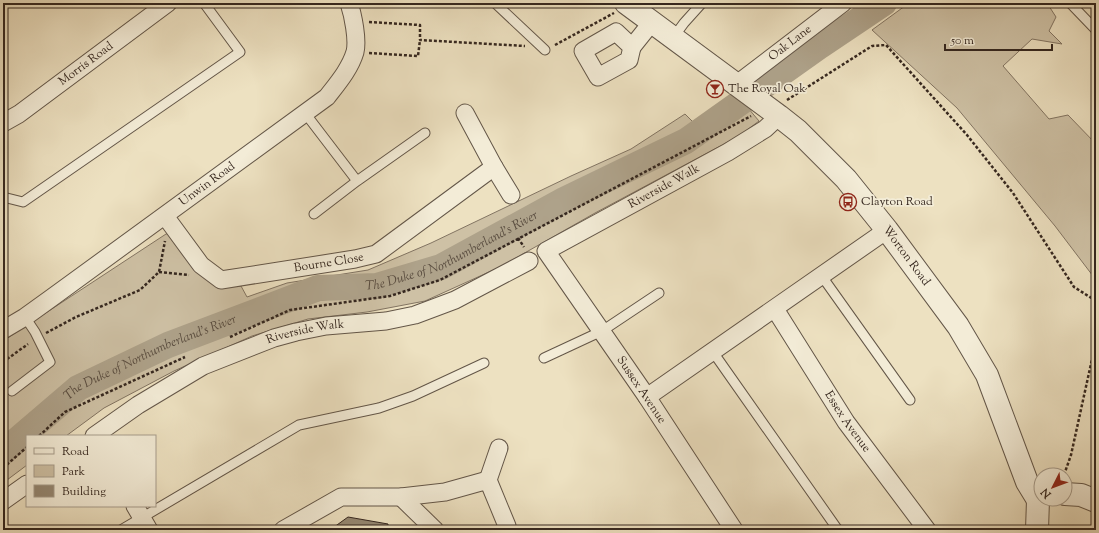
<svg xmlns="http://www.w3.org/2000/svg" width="1099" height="533" font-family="'Sorts Mill Goudy',serif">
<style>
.green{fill:#cec1a5;stroke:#827462}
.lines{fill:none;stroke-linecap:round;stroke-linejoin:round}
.river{stroke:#aea28a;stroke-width:26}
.building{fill:#958873;stroke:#35271f}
.service-casing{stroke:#635648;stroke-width:11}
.minor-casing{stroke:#635648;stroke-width:19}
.tertiary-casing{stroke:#635648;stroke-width:24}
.path{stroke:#35271f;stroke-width:2.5;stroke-dasharray:3 2;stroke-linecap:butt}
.service{stroke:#f3ecd7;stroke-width:9}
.minor{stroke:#f3ecd7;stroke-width:17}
.tertiary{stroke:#f3ecd7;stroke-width:22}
.labels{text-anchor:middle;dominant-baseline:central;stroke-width:3.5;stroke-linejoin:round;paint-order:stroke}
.street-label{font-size:12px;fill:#35271f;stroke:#f3ecd7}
.poi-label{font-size:12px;fill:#35271f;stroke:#f3ecd7;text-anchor:start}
.water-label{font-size:13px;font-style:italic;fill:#594c3f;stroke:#f3ecd7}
</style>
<rect width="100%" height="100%" fill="#ede1c1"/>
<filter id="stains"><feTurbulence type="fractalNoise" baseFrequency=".005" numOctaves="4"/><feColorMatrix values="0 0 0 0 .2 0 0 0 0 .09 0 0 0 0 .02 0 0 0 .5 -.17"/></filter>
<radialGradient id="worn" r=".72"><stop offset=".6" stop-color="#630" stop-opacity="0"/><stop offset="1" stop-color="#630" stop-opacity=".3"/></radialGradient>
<!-- green -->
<path class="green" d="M 909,3 L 1047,3 L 1056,17 L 1049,31 L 1062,44 L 1032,39 L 1003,66 L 1049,119 L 1068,115 L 1096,144 L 1096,280 L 1055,226 L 957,108 L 872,30 Z
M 748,108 L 759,121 L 739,136 L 595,213 L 500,267 L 425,301 L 367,312 L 308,319 L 252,336 L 174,371 L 104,408 L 66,436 L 31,436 L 62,408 L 99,386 L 230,328 L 297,304 L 370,293 L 439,277 L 540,219 L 679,150 Z
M 685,114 L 695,124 L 675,138 L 433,260 L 383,279 L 343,283 L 313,283 L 251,305 L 102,367 L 74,383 L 3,445 L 3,341 L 166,234 L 171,233 L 220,286 L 241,286 L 247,297 L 287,283 L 368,270 L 431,243 L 571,176 L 631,149 Z
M 27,440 L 27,465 L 3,483 L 3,461 Z"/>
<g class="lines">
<!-- river -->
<path class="river" id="s1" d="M 3,452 L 78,388 L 168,345 L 318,288 L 377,286 L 441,267 L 564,200 L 686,141 L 820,46 L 884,3"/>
</g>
<!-- building -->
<path class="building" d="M 348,517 L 388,524 L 388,530 L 330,530 Z"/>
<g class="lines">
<!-- service casing -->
<g class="service-casing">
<path id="service" d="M 495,3 L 545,50
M 1070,3 L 1095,29
M 673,38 L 684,23 L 702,3
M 305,113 L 357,181 L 314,214
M 357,181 L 425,133
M 3,197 L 23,202 L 240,52 L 204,3
M 821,275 L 910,400
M 713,352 L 838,530
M 544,358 L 602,331 L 659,293
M 12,391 L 50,362 L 35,332 L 25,317
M 121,530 L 299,425 L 379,408 L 413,396 L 484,363"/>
</g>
<!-- minor casing -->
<g class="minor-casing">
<g id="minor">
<path d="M 616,32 L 632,47 L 629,60 L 598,77 L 583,51 Z"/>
<path d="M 632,47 L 652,22"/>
<path id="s2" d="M 737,84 L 843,3"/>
<path id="s3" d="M 3,123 L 19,114 L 168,3"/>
<path d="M 494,167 L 511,195"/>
<path id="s4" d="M 165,216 L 201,265 L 221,280 L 355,259 L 376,254 L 494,167 L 465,113"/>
<path id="s5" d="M 775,309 L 846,422 L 927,530"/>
<path id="s6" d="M 3,330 L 25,317 L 50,299 L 327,97 C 337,84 350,69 355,52 C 358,40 353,15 349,3"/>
<path d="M 647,397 L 887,230"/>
<path id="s7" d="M 94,436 L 138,405 L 203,366 L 274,338 L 296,332 L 326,326 L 386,321 L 415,315 L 455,300 L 529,261"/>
<path d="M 488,480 L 499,448"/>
<path d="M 401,497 L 435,530"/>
<path d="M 3,501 L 27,484"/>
<path d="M 135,506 L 149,530"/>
<path d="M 283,530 L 341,497 L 401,497 L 445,492 L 488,480 L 507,526"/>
<path id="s8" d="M 734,530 L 647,397 L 546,251 L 728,152 L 765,129 L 779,116"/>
</g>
</g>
<!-- tertiary casing -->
<g class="tertiary-casing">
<g id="tertiary">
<path id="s9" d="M 626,3 L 779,116 L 798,131 L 846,179 L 887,230 L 958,326 L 987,375 L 1027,482 L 1038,500"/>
<path d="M 1065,494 L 1081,495 L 1096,501"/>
<path d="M 1037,530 L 1038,500"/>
</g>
</g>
<!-- path -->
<path class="path" d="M 369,22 L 420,25 L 420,40 L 525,46
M 555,45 L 614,13
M 369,53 L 418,56 L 420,40
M 787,100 L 872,46 L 886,45 L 967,135 L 1013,193 L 1074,287 L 1093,299 L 1096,303
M 518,238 L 524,247
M 159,272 L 189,275
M 46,333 L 76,317 L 140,290 L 159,272 L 165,241
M 230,337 L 290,310 L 390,296 L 440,280 L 751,116
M 3,362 L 28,344
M 39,436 L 65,412 L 185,357
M 3,468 L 27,447
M 1064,475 L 1071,455 L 1096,341"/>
<!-- service -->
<use href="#service" class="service"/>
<!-- minor -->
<use href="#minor" class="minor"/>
<!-- tertiary -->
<use href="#tertiary" class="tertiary"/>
</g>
<!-- icons -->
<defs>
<g id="bar-ring" transform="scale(0.9)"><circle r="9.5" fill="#f3ecd7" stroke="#8f2418" stroke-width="1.5"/><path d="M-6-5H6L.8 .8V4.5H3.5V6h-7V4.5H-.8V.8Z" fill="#8f2418"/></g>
<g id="bus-ring" transform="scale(0.9)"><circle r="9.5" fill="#f3ecd7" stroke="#8f2418" stroke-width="1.5"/><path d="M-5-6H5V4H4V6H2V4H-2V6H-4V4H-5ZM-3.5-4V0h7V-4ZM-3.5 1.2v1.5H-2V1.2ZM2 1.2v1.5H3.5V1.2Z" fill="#8f2418"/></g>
</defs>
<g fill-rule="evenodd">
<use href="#bar-ring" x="715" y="89"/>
<use href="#bus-ring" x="848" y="202"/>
</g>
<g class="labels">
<!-- street labels -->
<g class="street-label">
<text stroke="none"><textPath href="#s2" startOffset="67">Oak Lane</textPath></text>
<text stroke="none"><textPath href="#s3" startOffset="102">Morris Road</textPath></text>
<text stroke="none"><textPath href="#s6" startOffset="251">Unwin Road</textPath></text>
<text stroke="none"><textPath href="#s8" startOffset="471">Riverside Walk</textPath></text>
<text stroke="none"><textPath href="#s9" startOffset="380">Worton Road</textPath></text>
<text stroke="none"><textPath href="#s4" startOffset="195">Bourne Close</textPath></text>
<text stroke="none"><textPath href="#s7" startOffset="238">Riverside Walk</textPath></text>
<text transform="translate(641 390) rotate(56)">Sussex Avenue</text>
<text stroke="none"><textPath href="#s5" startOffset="134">Essex Avenue</textPath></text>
</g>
<!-- poi labels -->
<g class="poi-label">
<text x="728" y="89">The Royal Oak</text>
<text x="861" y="202">Clayton Road</text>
</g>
<!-- water labels -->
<g class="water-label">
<text stroke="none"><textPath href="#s1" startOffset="500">The Duke of Northumberland's River</textPath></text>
<text stroke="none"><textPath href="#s1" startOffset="177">The Duke of Northumberland's River</textPath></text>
</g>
</g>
<!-- margin -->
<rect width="1099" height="533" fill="none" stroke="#ede1c1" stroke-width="16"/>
<rect x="4" y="4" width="1091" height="525" fill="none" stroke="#35271f" stroke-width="2"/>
<rect x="8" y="8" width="1083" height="517" fill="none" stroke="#35271f"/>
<!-- legend -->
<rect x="26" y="435" width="130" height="72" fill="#f3ecd7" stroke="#a79d8d"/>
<rect x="34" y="448" width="20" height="6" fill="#f3ecd7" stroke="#a79d8d"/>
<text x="62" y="455" font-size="12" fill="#35271f">Road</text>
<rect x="34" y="465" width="20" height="12" fill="#cec1a5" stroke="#a79d8d"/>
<text x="62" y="475" font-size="12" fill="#35271f">Park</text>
<rect x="34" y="485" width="20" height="12" fill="#958873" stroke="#a79d8d"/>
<text x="62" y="495" font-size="12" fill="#35271f">Building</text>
<!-- north arrow -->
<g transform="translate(1053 487) rotate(228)"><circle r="19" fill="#f3ecd7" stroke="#a79d8d"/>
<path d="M0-3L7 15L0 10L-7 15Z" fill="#8f2418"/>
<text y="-6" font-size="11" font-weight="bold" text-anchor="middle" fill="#35271f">N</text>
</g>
<!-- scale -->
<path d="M945 44v6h107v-6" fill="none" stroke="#35271f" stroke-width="2"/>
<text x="951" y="44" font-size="12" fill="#35271f" stroke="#f3ecd7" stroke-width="3" paint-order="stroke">50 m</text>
<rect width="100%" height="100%" filter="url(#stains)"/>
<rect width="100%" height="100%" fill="url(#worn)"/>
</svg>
